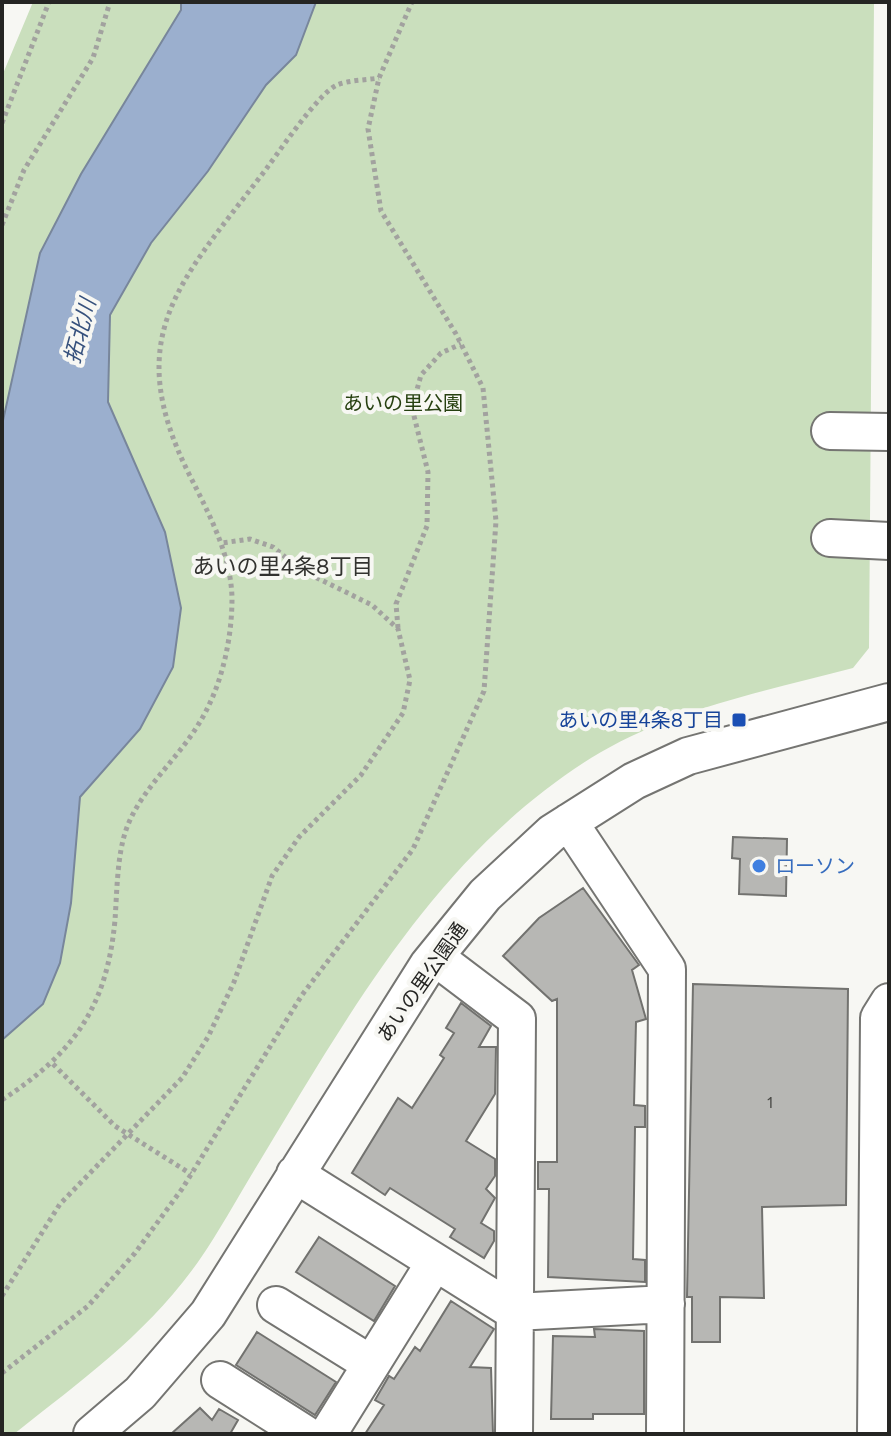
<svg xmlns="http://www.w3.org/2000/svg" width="891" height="1436" font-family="Figtree,'Noto Sans JP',sans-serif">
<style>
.green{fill:#cadfbd}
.water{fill:#9bafce;stroke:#78869b;stroke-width:2}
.building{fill:#b7b7b4;stroke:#72726f;stroke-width:2}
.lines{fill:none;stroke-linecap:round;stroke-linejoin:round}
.minor-casing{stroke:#757572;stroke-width:40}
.path{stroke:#a2a29f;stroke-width:5;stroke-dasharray:4 4;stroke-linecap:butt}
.minor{stroke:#fff;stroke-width:36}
.transit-dot{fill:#1a4fb4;stroke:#f7f7f3;stroke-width:3}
.shop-dot{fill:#3f7fe0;stroke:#f7f7f3;stroke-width:3}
.labels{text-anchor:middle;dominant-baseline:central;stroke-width:8;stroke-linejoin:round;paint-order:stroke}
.number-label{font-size:16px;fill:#4a4a47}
.park-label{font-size:20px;fill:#264010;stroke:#f7f7f3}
.transit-label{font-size:20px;fill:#164399;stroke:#f7f7f3;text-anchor:end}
.shop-label{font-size:20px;fill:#366cbe;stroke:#f7f7f3;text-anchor:start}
.street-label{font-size:20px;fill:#252523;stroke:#f7f7f3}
.water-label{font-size:22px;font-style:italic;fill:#36517d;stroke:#f7f7f3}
.neighbourhood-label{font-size:22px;fill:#32322f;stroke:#f7f7f3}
</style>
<rect width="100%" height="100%" fill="#f7f7f3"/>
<!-- green -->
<path class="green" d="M 33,2 L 874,2 L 869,648 L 853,668 C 765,691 668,710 591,758 C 435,856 348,1016 255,1169 C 236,1200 219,1232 198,1262 C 146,1335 83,1379 14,1434 L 2,1434 L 2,76 Z"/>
<!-- water -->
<path class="water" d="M 181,2 L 316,2 L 296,55 L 266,85 L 208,171 L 151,243 L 110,315 L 108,402 L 165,532 L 181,608 L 173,667 L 140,729 L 80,797 L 71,903 L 60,963 L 43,1004 L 2,1040 L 2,425 L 40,253 L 81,174 L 181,10 Z"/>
<!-- building -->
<path class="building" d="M 733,837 L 787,839 L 786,896 L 739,894 L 740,859 L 732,858 Z
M 583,888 L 639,965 L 632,970 L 646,1019 L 636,1022 L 634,1105 L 645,1106 L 645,1127 L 635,1127 L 633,1259 L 645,1260 L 645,1282 L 548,1277 L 549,1189 L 538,1189 L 538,1162 L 557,1162 L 557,999 L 552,1001 L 503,956 L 539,918 Z
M 693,984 L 848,989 L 846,1205 L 762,1207 L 764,1298 L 720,1297 L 720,1342 L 692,1342 L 692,1297 L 687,1297 Z
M 461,1003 L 491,1026 L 479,1047 L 496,1047 L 495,1094 L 466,1141 L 495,1159 L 495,1176 L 486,1189 L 495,1198 L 481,1223 L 494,1231 L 494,1241 L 484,1258 L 450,1237 L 455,1229 L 390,1188 L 385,1195 L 352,1173 L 398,1098 L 412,1108 L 444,1058 L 440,1055 L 454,1033 L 446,1028 Z
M 319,1237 L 395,1286 L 374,1321 L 296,1272 Z
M 451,1301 L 494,1329 L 470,1367 L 491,1368 L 493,1434 L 365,1434 L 384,1405 L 375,1400 L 389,1376 L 394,1379 L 415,1347 L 420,1351 Z
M 594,1329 L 644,1331 L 644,1414 L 593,1414 L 593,1419 L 551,1419 L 553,1336 L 595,1337 Z
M 257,1332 L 336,1382 L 315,1415 L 236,1365 Z
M 200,1408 L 212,1420 L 219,1409 L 238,1420 L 230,1434 L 171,1434 Z"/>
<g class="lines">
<!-- minor casing -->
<g class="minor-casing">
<path id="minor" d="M 830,431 L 889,432
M 830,538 L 889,541
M 569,822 L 667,969 L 665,1434
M 435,957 L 517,1019 L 514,1434
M 295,1174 L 515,1312 L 666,1304
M 276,1305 L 371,1364
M 220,1380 L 305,1434
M 92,1434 L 140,1393 L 208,1314 L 428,965 L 485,895 L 552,833 L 634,781 L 688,756 L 889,702
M 328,1434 L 435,1262
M 876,1434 L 879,1018 L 889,1002"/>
</g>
<!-- path -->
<path class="path" d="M 2,123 L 49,2
M 2,225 L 24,170 L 93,58 L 110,2
M 398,628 L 396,604 L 427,526 L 428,472 L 412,408 L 421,375 L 441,353 L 461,344
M 53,1064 L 115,1126 L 191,1174
M 2,1100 C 74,1053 107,1007 115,920 C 117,892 117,856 126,830 C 140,790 176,761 198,725 C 221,689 232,641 232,598 C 231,554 208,512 189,474 C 121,338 179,283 260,177 C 276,157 317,94 337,85 C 349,80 367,80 379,78
M 2,1296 L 60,1204 L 182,1078 L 208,1037 L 234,982 L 272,876 L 299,837 L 361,775 L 403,713 L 410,680 L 398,629 L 372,605 L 301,570 L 273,547 L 250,539 L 222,543
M 2,1373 L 88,1306 L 135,1253 L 182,1189 L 302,995 L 413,849 L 484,691 L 496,521 L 483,388 L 456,334 L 381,211 L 368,129 L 379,78 L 412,2"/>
<!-- minor -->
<use href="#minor" class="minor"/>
</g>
<!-- markers -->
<rect class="transit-dot" x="731" y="712" width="16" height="16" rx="4"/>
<circle class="shop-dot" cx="759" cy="866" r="8"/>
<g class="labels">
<!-- number labels -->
<g class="number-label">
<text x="770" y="1102">1</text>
</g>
<!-- park labels -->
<g class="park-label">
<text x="403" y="403">あいの里公園</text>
</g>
<!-- transit labels -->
<g class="transit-label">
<text x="723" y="720">あいの里4条8丁目</text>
</g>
<!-- shop labels -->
<g class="shop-label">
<text x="775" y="866">ローソン</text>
</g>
<!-- street labels -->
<g class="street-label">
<text transform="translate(422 982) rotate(-55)">あいの里公園通</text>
</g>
<!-- water labels -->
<g class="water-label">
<text transform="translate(80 331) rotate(-75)">拓北川</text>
</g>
<!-- neighbourhood labels -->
<g class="neighbourhood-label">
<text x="283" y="566">あいの里4条8丁目</text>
</g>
</g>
<!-- border -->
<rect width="891" height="1436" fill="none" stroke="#252523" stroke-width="8"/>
</svg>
